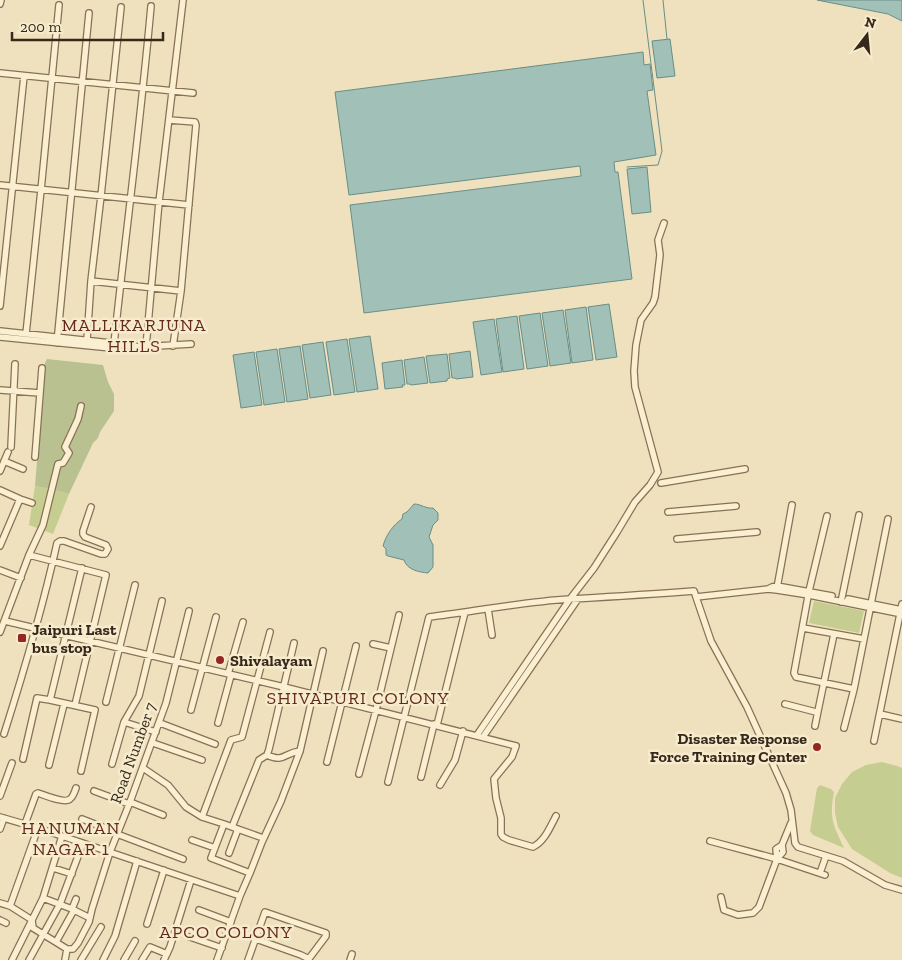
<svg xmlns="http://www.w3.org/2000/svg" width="902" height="960" font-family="'Zilla Slab',serif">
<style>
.green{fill:#c5cd91}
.cemetery{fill:#bac191}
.water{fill:#a1c0b8;stroke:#688e86}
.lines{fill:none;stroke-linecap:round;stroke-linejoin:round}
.stream{stroke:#688e86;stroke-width:1}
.street-casing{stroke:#887156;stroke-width:8}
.street{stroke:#faefd0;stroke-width:5.5}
.poi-dot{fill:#992523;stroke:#f6ebcd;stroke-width:2}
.labels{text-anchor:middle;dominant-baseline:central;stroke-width:5;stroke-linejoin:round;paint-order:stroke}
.poi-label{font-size:16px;font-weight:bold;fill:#36291b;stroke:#f6ebcd;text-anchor:start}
.street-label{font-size:16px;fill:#36291b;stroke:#f6ebcd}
.neighbourhood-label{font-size:18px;letter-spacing:1px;fill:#642a19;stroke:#f6ebcd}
</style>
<rect width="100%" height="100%" fill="#efe1bd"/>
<!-- green -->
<path class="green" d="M 35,486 L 51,489 L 69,494 L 53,534 L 29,525 Z
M 814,601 L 864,611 L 859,633 L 809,623 Z
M 882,762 L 897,766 L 902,768 L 902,878 L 890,873 L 852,849 L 838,827 L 835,813 L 835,798 L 842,784 L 852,772 L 866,765 Z
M 820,785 L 831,789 L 834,792 C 829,819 833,824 844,848 L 813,835 L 810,831 L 817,788 Z"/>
<!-- cemetery -->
<path class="cemetery" d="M 47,359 L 103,365 L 108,382 L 114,394 L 114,411 L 100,432 L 98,438 L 93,443 L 69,494 L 51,489 L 35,486 L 45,363 Z"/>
<!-- water -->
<path class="water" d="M 817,0 L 902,0 L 902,21 L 888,14 Z
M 670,39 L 675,76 L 657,78 L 652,41 Z
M 643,52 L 644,65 L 650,64 L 653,90 L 647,91 L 656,155 L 614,162 L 615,172 L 618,172 L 632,279 L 364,313 L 350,205 L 581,176 L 580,166 L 349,195 L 335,92 Z
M 647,167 L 651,212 L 632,214 L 627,169 Z
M 609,304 L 617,357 L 596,360 L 588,307 Z
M 586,307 L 593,360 L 572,363 L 565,310 Z
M 563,310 L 571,363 L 550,366 L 542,313 Z
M 540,313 L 548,366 L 527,369 L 519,316 Z
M 517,316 L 524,369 L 503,372 L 496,319 Z
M 494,319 L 502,372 L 481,375 L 473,322 Z
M 370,336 L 378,389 L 357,392 L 349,339 Z
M 347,339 L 355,392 L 334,395 L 326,342 Z
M 323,342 L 331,395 L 310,398 L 302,345 Z
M 300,346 L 308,399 L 287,402 L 279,349 Z
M 277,349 L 285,402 L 264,405 L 256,352 Z
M 470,351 L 473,377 L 456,379 L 455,378 L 452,378 L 449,354 Z
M 254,352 L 262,405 L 241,408 L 233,355 Z
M 447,354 L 450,378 L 447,379 L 447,381 L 430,383 L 426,356 Z
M 424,357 L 428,383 L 411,385 L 410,384 L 407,384 L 404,360 Z
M 402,360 L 405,385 L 402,385 L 403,387 L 385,389 L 382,363 Z
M 414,504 C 421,504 426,509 433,508 L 438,513 L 438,520 L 433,525 L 429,537 L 433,545 L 433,567 L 428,573 C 419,572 407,570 404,560 L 388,556 L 386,555 L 386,549 L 383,546 C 386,535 393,525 402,519 L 403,514 L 407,512 Z"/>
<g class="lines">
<!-- stream -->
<path class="stream" d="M 663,0 L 667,39
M 627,167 L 658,165 L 662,151 L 643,0"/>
<!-- street casing -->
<g class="street-casing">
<path id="street" d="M 0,4 L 1,0
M 0,73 L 193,93
M 169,120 L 195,122 L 196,125 L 181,291 L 173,346
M 0,185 L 189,205
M 91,281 L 181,291
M 0,306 L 24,76
M 0,331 L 111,343 L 114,344 L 140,347 L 191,344
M 26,334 L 41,190 L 59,5
M 0,337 L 111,348 L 114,344
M 87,340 L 91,281 L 101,196 L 121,7
M 57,343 L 89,13
M 114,344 C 126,231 141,119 151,6
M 146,347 L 159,202 L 183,0
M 0,390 L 40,393
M 11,447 L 15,364
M 35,457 L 42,368
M 4,461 L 23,469
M 0,471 L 8,452
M 661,483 L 745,469
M 0,490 L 20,499 L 0,546
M 20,499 L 32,503
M 668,512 L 736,506
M 827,516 L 809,591 L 794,673 L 796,677 L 854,689
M 677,539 L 757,532
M 29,555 L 106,575 L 75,705
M 0,570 L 21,578
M 777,588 L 792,505
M 768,589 L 772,587 L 777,586 L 832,596
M 696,597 L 711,641 L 747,707 L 786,793 L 791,810 L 795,843 L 798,847 L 843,861 L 885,885 L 902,890
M 848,599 L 902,610
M 841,602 L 859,515
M 488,609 L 492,635
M 5,621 L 284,687 L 516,746 L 512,757 L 494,779 L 496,798 L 501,818 L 501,834 L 503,837 L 509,840 L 533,847 C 545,841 550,827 556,816
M 803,628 L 864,639
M 0,632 L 29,555 L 43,525 L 58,464 L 63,463 L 69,453 L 65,447 L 78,419 L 81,406
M 373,644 L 391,648
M 228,674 L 243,622
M 50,700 L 95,710 L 81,771
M 106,702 L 135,585
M 785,704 L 816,712 L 818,711 L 834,634
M 191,710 L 216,617
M 880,714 L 902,719
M 124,722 L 156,732
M 160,723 L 215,744
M 218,723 L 231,675
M 437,725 L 465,612
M 815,726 L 818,711
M 844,728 L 854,689 L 888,519
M 4,734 C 24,671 43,607 57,543 L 60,541 L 64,541 L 101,554 L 105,554 L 108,549 L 106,545 L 85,537 L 83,534 L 83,531 L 91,507
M 477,735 L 570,599 L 594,568 L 617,532 L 635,502 L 650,485 L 658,472 L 635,387 L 634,371 L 636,345 L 641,320 L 653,303 L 655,297 L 660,255 L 658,240 L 664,223
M 483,737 L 578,599
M 874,741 L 902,604
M 153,743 L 202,760
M 267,755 C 285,763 283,753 300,751
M 23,759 L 37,698 L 50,700 L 82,568
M 327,762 L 356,646
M 112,764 L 124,722 L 139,696 L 162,601
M 49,765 L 64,704
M 143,768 L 168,785 L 186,807 L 202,817
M 359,774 L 376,710 L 399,615
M 421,777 L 434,724
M 388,782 L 429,617 C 476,611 522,602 569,599 C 611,597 653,594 694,591 L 696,597 L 768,589 L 777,590 L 809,595 L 902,614
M 440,785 L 455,760 L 463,731
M 94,791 L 129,804
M 0,796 L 12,763
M 130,802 L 163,815
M 0,817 L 38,828 L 240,896
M 82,819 L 118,833
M 25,824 L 36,794 L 38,793 C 44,795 65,804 70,799 C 73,797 75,791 76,788
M 224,824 L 232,827 L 259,760 L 267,755 L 269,749 L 294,643
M 232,827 L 263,838
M 0,829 L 4,818
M 117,834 L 183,859
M 192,840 L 215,848
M 710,841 L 777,859 L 825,875
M 229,853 L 238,829
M 777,859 L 776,849 L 782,845 L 791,823
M 53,868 L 72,874
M 250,873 L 211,858 L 224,824 L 202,817 L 231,740 L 242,737 L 270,632
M 820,873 L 826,856
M 721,897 L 724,910 L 738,915 L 753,913 L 759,907 L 777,859 L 783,852 L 782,845
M 43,898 L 72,909 L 90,918
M 0,903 L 10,906 L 32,920 L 33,928 L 67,949 L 65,960
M 10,906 L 38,828
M 72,909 L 76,899
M 199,910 L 231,922
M 0,920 L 6,923
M 147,924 L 164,870
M 190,937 L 222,948
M 256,939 L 301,955 L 309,959
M 56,942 L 74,910
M 67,949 L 73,949 L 78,943 L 89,922 L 92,909 L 110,852 L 130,802 L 166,703 L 189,611
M 12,960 L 43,898 L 62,836
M 29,960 L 60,904 L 83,843
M 81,960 L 101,927
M 103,960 L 115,936 L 137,861
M 124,960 L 135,941
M 142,960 L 150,947 L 167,954
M 164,960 L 170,947 L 191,880
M 217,960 L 240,896 L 250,873 L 262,842 L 281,801 L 300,751 L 323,651
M 248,960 L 265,912 L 326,933 L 326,936 L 308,960
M 350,960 L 352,954"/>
</g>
<!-- street -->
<use href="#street" class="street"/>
</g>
<!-- markers -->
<g class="poi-dot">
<rect x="17" y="633" width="10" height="10" rx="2.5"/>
<circle cx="220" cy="660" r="5"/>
<circle cx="817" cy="747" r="5"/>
</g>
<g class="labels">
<!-- poi labels -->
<g class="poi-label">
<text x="32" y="629">Jaipuri Last<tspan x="32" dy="18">bus stop</tspan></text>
<text x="230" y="660">Shivalayam</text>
<text x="807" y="738" text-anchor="end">Disaster Response<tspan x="807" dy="18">Force Training Center</tspan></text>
</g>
<!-- street labels -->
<g class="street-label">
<text transform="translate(133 753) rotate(-70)">Road Number 7</text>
</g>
<!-- neighbourhood labels -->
<g class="neighbourhood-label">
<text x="134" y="325">MALLIKARJUNA<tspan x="134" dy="21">HILLS</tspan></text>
<text x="358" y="698">SHIVAPURI COLONY</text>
<text x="71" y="828">HANUMAN<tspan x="71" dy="21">NAGAR 1</tspan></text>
<text x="226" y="932">APCO COLONY</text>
</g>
</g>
<!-- north arrow -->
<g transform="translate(867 35) rotate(16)" stroke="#f6ebcd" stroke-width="4" paint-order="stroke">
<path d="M0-4L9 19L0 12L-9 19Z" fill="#36291b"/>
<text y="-8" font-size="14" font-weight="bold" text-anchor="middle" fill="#36291b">N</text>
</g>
<!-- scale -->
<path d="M12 32v8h151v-8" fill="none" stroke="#36291b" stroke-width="2.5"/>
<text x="20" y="32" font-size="15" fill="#36291b" stroke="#f6ebcd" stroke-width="4" paint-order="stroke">200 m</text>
</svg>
